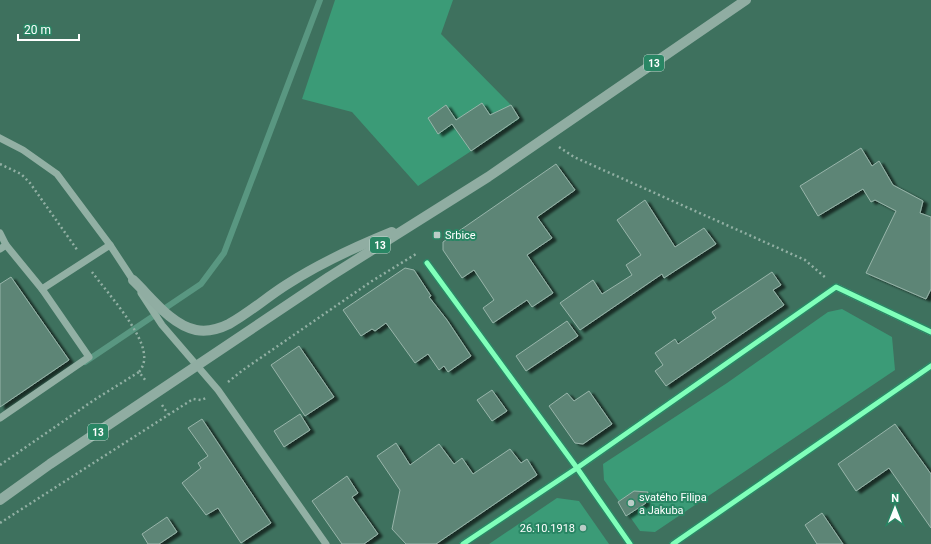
<svg xmlns="http://www.w3.org/2000/svg" width="931" height="544" viewBox="0 0 931 544" font-family="Roboto,sans-serif">
	<style>
		.green { fill: #3b9b77 }
		.lines { fill: none; stroke-linecap: round; stroke-linejoin: round }
		.stream { stroke: #599781; stroke-width: 6 }
		.building { fill: #5d8576; stroke: #98b5aa; filter: url(#shadow) }
		.path { stroke: #92b0a4; stroke-width: 2.5; stroke-dasharray: 2 3; stroke-linecap: butt }
		.minor { stroke: #92b0a4; stroke-width: 7 }
		.major { stroke: #90ada2; stroke-width: 10 }
		.cycleway-casing { stroke: #298664; stroke-width: 8 }
		.cycleway { stroke: #80ffba; stroke-width: 5 }
		.poi-dot { fill: #bbcdc7; stroke: #298664; stroke-width: 1.5 }
		.labels { text-anchor: middle; dominant-baseline: central; stroke-width: 4; stroke-linejoin: round; paint-order: stroke }
		.shield { fill: #298664; stroke: #bfdbd0; stroke-width: 1 }
		.shield-label { font-size: 10px; font-weight: bold; fill: #fff }
		.poi-label { font-size: 11px; fill: #fff; stroke: #298664; text-anchor: start }
	</style>
	<defs>
		<filter id="shadow"><feDropShadow dx="4.5" dy="2.5" stdDeviation="1" flood-color="#0009"/></filter>
	</defs>
	<rect width="100%" height="100%" fill="#3e715e"/>
	<g class="green">
		<polygon points="335,0 453,0 441,34 511,105 520,119 418,186 352,112 302,99"/>
		<polygon points="842,309 892,337 895,370 655,532 640,531 604,480 603,464 727,383 828,312"/>
		<polygon points="557,498 579,501 609,544 489,544"/>
	</g>
	<g class="lines">
		<polyline class="stream" points="85,362 201,284 224,253 320,0"/>
	</g>
	<g class="building">
		<polygon points="482,103 490,115 511,105 519,118 471,151 452,124 438,134 428,118 446,105 456,120"/>
		<polygon points="861,148 872,166 879,161 893,185 923,201 920,213 931,217 931,289 926,299 866,273 896,211 875,200 871,202 863,189 818,216 800,186"/>
		<polygon points="556,164 575,190 537,217 552,238 527,255 553,293 532,307 527,300 493,323 483,308 494,300 474,270 462,278 443,250 443,242"/>
		<polygon points="645,200 675,247 704,228 716,244 664,278 662,274 580,330 560,303 593,280 602,294 632,275 626,265 641,255 617,220"/>
		<polygon points="405,268 414,270 431,296 429,297 447,320 471,356 448,372 444,366 439,370 428,354 415,363 386,323 375,331 372,329 361,336 343,310"/>
		<polygon points="772,272 781,285 773,290 784,305 666,386 655,371 663,365 655,353 675,339 678,344 716,318 712,312"/>
		<polygon points="11,277 69,360 0,407 0,284"/>
		<polygon points="567,321 578,336 526,371 516,356"/>
		<polygon points="299,346 334,397 305,416 271,365"/>
		<polygon points="492,390 507,411 492,421 477,400"/>
		<polygon points="589,391 612,424 583,444 575,443 549,406 567,393 574,401"/>
		<polygon points="300,414 310,430 284,447 274,431"/>
		<polygon points="202,419 271,523 241,543 218,508 206,515 182,483 201,468 198,463 208,456 188,428"/>
		<polygon points="895,424 931,474 931,528 889,468 856,491 838,464"/>
		<polygon points="396,443 410,465 439,444 454,464 462,458 473,474 510,449 521,463 527,459 537,475 436,544 406,544 392,529 400,490 377,456"/>
		<polygon points="347,476 358,493 352,497 378,534 364,544 342,544 312,501"/>
		<polygon points="634,491 648,492 644,500 646,503 626,516 618,502"/>
		<polygon points="822,513 843,544 817,544 805,525"/>
		<polygon points="167,517 177,532 159,544 148,544 142,534"/>
	</g>
	<g class="lines">
		<g class="path">
			<polyline points="559,147 574,157 805,260 826,278"/>
			<polyline points="0,164 21,174 30,183 78,251"/>
			<path d="M92,272C106,291 143,332 144,355C145,361 143,367 139,372L146,381"/>
			<polyline points="228,382 243,370 372,281 416,254"/>
			<polyline points="162,405 168,414"/>
			<polyline points="0,465 94,400 139,372"/>
			<polyline points="0,523 193,399 201,400 206,398"/>
		</g>
		<g class="minor">
			<polyline points="0,138 23,150 57,174 110,245 135,283"/>
			<polyline points="0,233 6,245"/>
			<polyline points="0,249 6,245 42,289 89,357 0,418"/>
			<polyline points="427,263 577,468 630,544"/>
			<polyline points="42,289 110,245"/>
			<polyline points="141,293 162,325 218,390 326,544"/>
			<polyline points="463,544 577,468 836,287 931,332"/>
			<polyline points="673,544 931,366"/>
		</g>
		<g class="major">
			<path d="M133,280C151,297 171,325 196,330C207,332 219,329 229,324C249,313 267,297 286,285C320,263 355,247 392,232"/>
			<polyline points="0,500 50,464 329,277 488,177 746,0"/>
		</g>
		<defs>
			<g id="cycleway">
				<polyline points="427,263 577,468 630,544"/>
				<polyline points="463,544 577,468 836,287 931,332"/>
				<polyline points="673,544 931,366"/>
			</g>
		</defs>
		<use href="#cycleway" class="cycleway-casing"/>
		<use href="#cycleway" class="cycleway"/>
	</g>
	<g class="poi-dot">
		<rect x="433" y="231" width="8" height="8" rx="2"/>
		<circle cx="631" cy="503" r="4"/>
		<circle cx="583" cy="528" r="4"/>
	</g>
	<g class="labels">
		<g class="shield">
			<rect x="644" y="55" width="20" height="16" rx="3"/>
			<rect x="370" y="237" width="20" height="16" rx="3"/>
			<rect x="88" y="424" width="20" height="16" rx="3"/>
		</g>
		<g class="shield-label">
			<text x="654" y="63">13</text>
			<text x="380" y="245">13</text>
			<text x="98" y="432">13</text>
		</g>
		<g class="poi-label">
			<text x="445" y="235">Srbice</text>
			<text x="639" y="497">svatého Filipa<tspan x="639" dy="13">a Jakuba</tspan></text>
			<text x="575" y="528" text-anchor="end">26.10.1918</text>
		</g>
	</g>
	<g transform="translate(895 508)" stroke="#298664" stroke-width="3" paint-order="stroke">
	<path d="M0-3L7 15L0 10L-7 15Z" fill="#ffffff"/>
	<text y="-6" font-size="11" font-weight="bold" text-anchor="middle" fill="#ffffff">N</text>
	</g>
	<path d="M18 34v6h61v-6" fill="none" stroke="#ffffff" stroke-width="2"/>
	<text x="24" y="34" font-size="12" fill="#ffffff" stroke="#298664" stroke-width="3" paint-order="stroke">20 m</text>
</svg>
